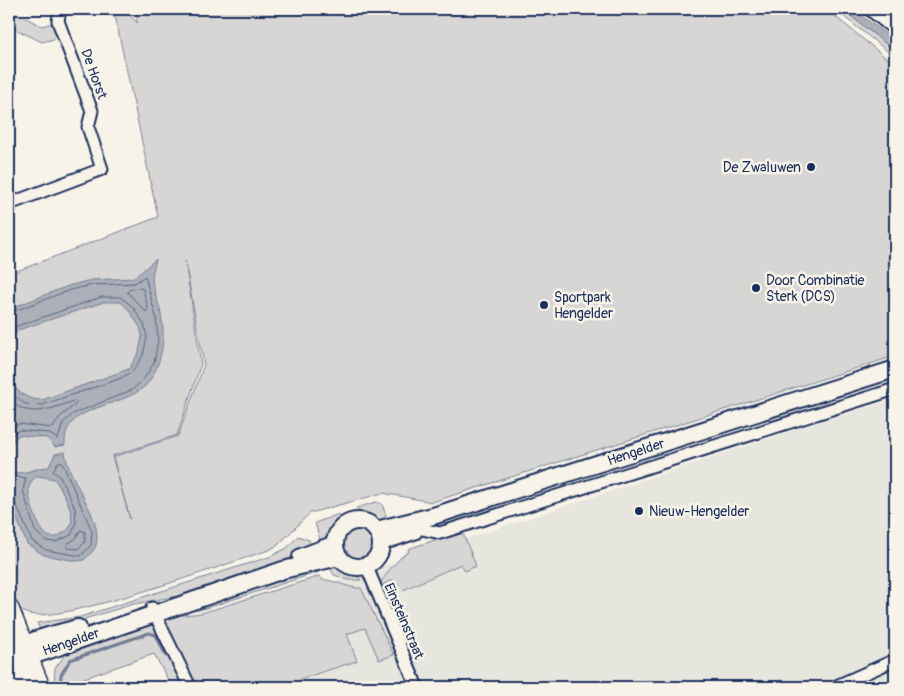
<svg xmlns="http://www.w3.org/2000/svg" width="904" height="696" viewBox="0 0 904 696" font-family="Pangolin,sans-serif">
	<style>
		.built { fill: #e6e5de }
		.green { fill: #d7d6d4; stroke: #798299; fill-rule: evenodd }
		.water { fill: #acb0b9; stroke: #727c95; fill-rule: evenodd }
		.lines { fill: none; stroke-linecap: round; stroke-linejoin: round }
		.shore { stroke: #556382; stroke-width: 1 }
		.stream { stroke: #727c95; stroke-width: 3 }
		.minor-casing { stroke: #1b2f5e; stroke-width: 15 }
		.secondary-casing { stroke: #1b2f5e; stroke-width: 20 }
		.primary-casing { stroke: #1b2f5e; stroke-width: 22 }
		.minor { stroke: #f7f3e8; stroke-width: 11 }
		.secondary { stroke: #f7f3e8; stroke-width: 16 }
		.primary { stroke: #f7f3e8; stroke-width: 19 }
		.poi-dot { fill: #1b2f5e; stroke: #f7f3e8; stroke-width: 2 }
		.labels { text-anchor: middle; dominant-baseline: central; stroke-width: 5; stroke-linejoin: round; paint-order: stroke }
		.street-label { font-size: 14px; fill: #1b2f5e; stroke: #f7f3e8 }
		.poi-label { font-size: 14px; fill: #1b2f5e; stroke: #f7f3e8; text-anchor: start }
	</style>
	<rect width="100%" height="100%" fill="#f7f3e8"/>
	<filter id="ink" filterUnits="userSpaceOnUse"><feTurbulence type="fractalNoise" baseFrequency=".02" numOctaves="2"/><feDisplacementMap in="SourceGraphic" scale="10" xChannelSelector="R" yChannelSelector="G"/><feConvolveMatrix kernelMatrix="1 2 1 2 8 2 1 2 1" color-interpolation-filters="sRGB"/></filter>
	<g filter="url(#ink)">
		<polygon class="built" points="895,399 895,687 212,687 183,624 351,577 806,426"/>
		<g class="green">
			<path d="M109,9H125L137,23V9H826L895,65V356L432,502L383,493L310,513L278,545L269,550C231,562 54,627 26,613C16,608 13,595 9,585V274L158,217L116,20ZM185,261L204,365L178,436L113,457L130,519L112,456L177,435L201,364Z"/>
			<polygon points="834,9 842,9 895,51 895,57"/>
			<polygon points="9,10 42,26 52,23 58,38 42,42 9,26"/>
			<path d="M376,502L382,504L389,524C376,523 364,519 356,508Z"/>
			<path d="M339,514C340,526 331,538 322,546L315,523Z"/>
			<circle cx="358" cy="544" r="15"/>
			<path d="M462,531L476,566L465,571L461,564L403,590L393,580L384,584L387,592L382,593L379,585C383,579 400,554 409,552L408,549Z"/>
			<polygon points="298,536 309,540 312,549 264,569 183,595 134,604 41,632 37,623 80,617 269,557 287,548"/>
			<path d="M328,564C340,564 354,570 361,580H349L334,575Z"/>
			<polygon points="317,567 319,572 200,610 174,613"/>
			<path d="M320,576L322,580C335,579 347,589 361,588L394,655L379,660L365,628L347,634L357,661L300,679L303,687H193L164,621L175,616L202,613Z"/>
			<polygon points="155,624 189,687 172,687 154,654 64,685 64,687 54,687 55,668 65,655"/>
		</g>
		<g class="water">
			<polygon points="842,9 853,9 895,41 895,51"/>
			<path d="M156,259C155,265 152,272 152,278C153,290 159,302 161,315C166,338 162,365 147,384C124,410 62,402 65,445L55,447L47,438L19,435L12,441L11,447H9V374C14,391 24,399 42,400L129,369L139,352L142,336L140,327L128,309L121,302H104L18,330L9,342V309L68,286L91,280L134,278Z"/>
			<path d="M65,452C68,482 103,516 96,545C95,550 88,556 84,560L76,561L44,555L27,544L9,499V471C21,477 36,467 49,467L55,454ZM38,476L55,479C62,492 84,523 63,533C58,536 54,539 48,536C39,532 27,497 29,488C30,482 33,479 38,476Z"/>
		</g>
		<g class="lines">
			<g class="shore">
				<polygon points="140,288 143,289 148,309 146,312 127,292 129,290"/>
				<polyline points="9,313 70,290 92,285 135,283 145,276 156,317 158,340 154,363 143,380 132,390 73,414 63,423 58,439 48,433 19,430 9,437"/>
				<polyline points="9,332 17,326 102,297 120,297 132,306 144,324 147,337 143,355 133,371 119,379 42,405 25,404 15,396 9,386"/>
				<path d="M9,398C26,421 52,408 74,401L77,403L59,418L53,428L19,424L9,428"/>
				<polyline points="9,476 26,478 23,490 35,531 46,541 56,542 71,535 76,524 75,508 60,477 53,471 58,462 62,462 92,531 91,545 81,556 46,550 32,541 15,502 9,499"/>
				<polygon points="81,530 85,532 85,542 78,549 68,548 67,544 75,539"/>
			</g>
			<polyline class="stream" points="60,687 61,675 70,660 149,633 156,635 166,656"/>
			<defs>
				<g id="minor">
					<polyline points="869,9 895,30"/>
					<polyline points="9,204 102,169 88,127 92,111 58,21 60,9"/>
					<polyline points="422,529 440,533 895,389"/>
					<polyline points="366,565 417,687"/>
					<polyline points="152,608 190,687"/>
					<polyline points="834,687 895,660"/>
				</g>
				<g id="secondary">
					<circle cx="358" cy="544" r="23"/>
					<polyline points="376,530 433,516 895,369"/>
					<polyline points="381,542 414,531"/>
					<polyline points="301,557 335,544"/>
					<path d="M14,651C33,638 56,634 78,628"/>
					<polyline points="16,653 29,657 283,570 339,557"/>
				</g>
				<g id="primary">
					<polyline points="9,609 40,687"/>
					<polyline points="9,643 25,687"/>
				</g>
			</defs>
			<use href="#minor" class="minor-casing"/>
			<use href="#secondary" class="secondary-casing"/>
			<use href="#primary" class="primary-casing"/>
			<use href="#minor" class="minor"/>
			<use href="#secondary" class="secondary"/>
			<use href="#primary" class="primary"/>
		</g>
	</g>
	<g class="poi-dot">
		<circle cx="811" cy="167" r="5"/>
		<circle cx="756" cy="288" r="5"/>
		<circle cx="544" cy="305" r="5"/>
		<circle cx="639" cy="511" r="5"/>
	</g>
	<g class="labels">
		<g class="street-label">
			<text transform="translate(94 74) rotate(70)">De Horst</text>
			<text transform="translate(636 452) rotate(-18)">Hengelder</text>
			<text transform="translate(404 621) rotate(67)">Einsteinstraat</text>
			<text transform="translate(71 642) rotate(-19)">Hengelder</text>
		</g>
		<g class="poi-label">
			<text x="801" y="167" text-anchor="end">De Zwaluwen</text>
			<text x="766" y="280">Door Combinatie<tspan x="766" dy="16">Sterk (DCS)</tspan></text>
			<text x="554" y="297">Sportpark<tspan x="554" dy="16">Hengelder</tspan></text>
			<text x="649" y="511">Nieuw-Hengelder</text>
		</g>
	</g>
	<rect width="904" height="696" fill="none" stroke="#f7f3e8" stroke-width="30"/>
	<rect x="15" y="15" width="874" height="666" fill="none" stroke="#1b2f5e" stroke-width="2" filter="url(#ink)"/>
</svg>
